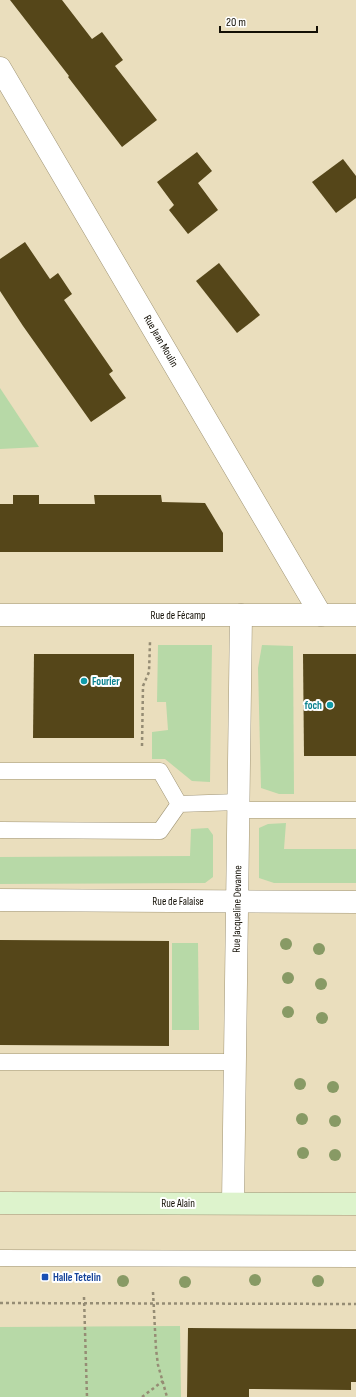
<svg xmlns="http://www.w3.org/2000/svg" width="356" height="1397" viewBox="0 0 356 1397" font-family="'Sofia Sans Condensed',sans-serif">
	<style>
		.green { fill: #b7d9a7 }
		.building { fill: #554619 }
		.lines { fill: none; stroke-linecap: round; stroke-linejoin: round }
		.lane-casing { stroke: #a09576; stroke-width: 17 }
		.street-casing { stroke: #a09576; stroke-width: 23 }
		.secondary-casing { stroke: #a09576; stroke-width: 23 }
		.path { stroke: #958c74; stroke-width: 2.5; stroke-dasharray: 3 3; stroke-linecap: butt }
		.lane { stroke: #fff; stroke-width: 16 }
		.street { stroke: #fff; stroke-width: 22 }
		.secondary { stroke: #ddf3cc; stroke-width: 22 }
		.tree { fill: #889a65 }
		.culture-dot { fill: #0f9aa8; stroke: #fff; stroke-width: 1.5 }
		.transit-dot { fill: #1a4fb4; stroke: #fff; stroke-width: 1.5 }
		.labels { text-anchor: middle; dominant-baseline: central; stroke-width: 4; stroke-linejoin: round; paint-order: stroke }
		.street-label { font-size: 11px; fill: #130f05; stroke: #fff }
		.culture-label { font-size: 11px; font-weight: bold; fill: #0d838f; stroke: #fff; text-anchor: start }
		.transit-label { font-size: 11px; font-weight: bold; fill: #164399; stroke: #fff; text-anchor: start }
	</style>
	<rect width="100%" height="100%" fill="#eadebd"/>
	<g class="green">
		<polygon points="0,388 39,447 0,449"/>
		<polygon points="158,645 212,645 210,782 192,781 165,759 152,759 152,732 168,730 166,702 157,702"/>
		<polygon points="262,645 293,646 294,794 279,794 261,788 258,668"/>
		<polygon points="286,823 284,849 356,849 356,883 274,883 259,878 259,828 268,824"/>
		<polygon points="208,828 213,835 213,877 205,883 0,884 0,857 190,856 191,829"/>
		<polygon points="172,943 198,943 199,1030 172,1030"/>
		<polygon points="180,1326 181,1397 0,1397 0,1327"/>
	</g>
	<g class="building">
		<polygon points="10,0 62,0 92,39 102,32 123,60 115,66 157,120 122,147 68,77 69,76"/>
		<polygon points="197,152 212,171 198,183 218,210 188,234 169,210 174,205 157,182"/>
		<polygon points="343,159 356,176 356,198 336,213 312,182"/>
		<polygon points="25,242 50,279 58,273 72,294 64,300 113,371 109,374 126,398 91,422 23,326 0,291 0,259"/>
		<polygon points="219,263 260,315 237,333 196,281"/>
		<polygon points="13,495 39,495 39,504 95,504 94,495 161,495 162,502 205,503 223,533 223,552 0,552 0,504 13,504"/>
		<polygon points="34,654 134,654 134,738 33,738"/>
		<polygon points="303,654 356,654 356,756 304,756"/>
		<polygon points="0,940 169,941 169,1046 0,1045"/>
		<polygon points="188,1328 356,1329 356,1382 351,1382 351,1390 249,1389 249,1397 187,1397"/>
	</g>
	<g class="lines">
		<defs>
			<g id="lane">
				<polyline points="0,771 160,771 179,804"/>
				<polyline points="238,810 356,810"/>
				<polyline points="0,830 160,831 179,804 238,802"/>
				<polyline points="0,1062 235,1062"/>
				<polyline points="0,1258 356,1259"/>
			</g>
			<g id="street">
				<polyline points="0,68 321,615"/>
				<polyline points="0,615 356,615"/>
				<polyline points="0,900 356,902"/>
				<polyline points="233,1203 241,615"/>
			</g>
			<polyline id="secondary" points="0,1203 356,1204"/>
		</defs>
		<use href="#lane" class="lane-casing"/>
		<use href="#street" class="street-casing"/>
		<use href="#secondary" class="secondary-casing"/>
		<g class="path">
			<polyline points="142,746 143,686 149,672 150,642"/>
			<polyline points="153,1292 156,1349 158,1365 167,1397"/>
			<polyline points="84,1297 87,1397"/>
			<polyline points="0,1303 356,1304"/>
			<polyline points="142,1397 163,1381"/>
		</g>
		<use href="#lane" class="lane"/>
		<use href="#street" class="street"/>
		<use href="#secondary" class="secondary"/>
	</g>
	<g class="tree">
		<circle cx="286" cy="944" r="6"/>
		<circle cx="319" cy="949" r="6"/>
		<circle cx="288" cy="978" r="6"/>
		<circle cx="321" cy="984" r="6"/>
		<circle cx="288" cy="1012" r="6"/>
		<circle cx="322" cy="1018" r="6"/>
		<circle cx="300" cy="1084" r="6"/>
		<circle cx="333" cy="1087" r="6"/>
		<circle cx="302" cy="1119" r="6"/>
		<circle cx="335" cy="1121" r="6"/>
		<circle cx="303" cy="1153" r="6"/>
		<circle cx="335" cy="1155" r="6"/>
		<circle cx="255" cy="1280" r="6"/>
		<circle cx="123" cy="1281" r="6"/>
		<circle cx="318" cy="1281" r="6"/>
		<circle cx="185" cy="1282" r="6"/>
	</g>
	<g class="culture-dot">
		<circle cx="84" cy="681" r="4"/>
		<circle cx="330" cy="705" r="4"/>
	</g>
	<rect class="transit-dot" x="41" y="1273" width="8" height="8" rx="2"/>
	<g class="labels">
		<g class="street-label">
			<text transform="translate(161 341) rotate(60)">Rue Jean Moulin</text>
			<text x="178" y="615">Rue de Fécamp</text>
			<text x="178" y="901">Rue de Falaise</text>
			<text transform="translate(237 909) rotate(-89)">Rue Jacqueline Devanne</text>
			<text x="178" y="1203">Rue Alain</text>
		</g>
		<g class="culture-label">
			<text x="92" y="681">Fourier</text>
			<text x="322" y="705" text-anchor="end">foch</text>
		</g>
		<g class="transit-label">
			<text x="53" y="1277">Halle Tetelin</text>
		</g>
	</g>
	<path d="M220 26v6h97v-6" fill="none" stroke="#130f05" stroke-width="2"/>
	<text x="226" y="26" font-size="12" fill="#130f05" stroke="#ffffff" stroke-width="3" paint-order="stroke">20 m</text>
</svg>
